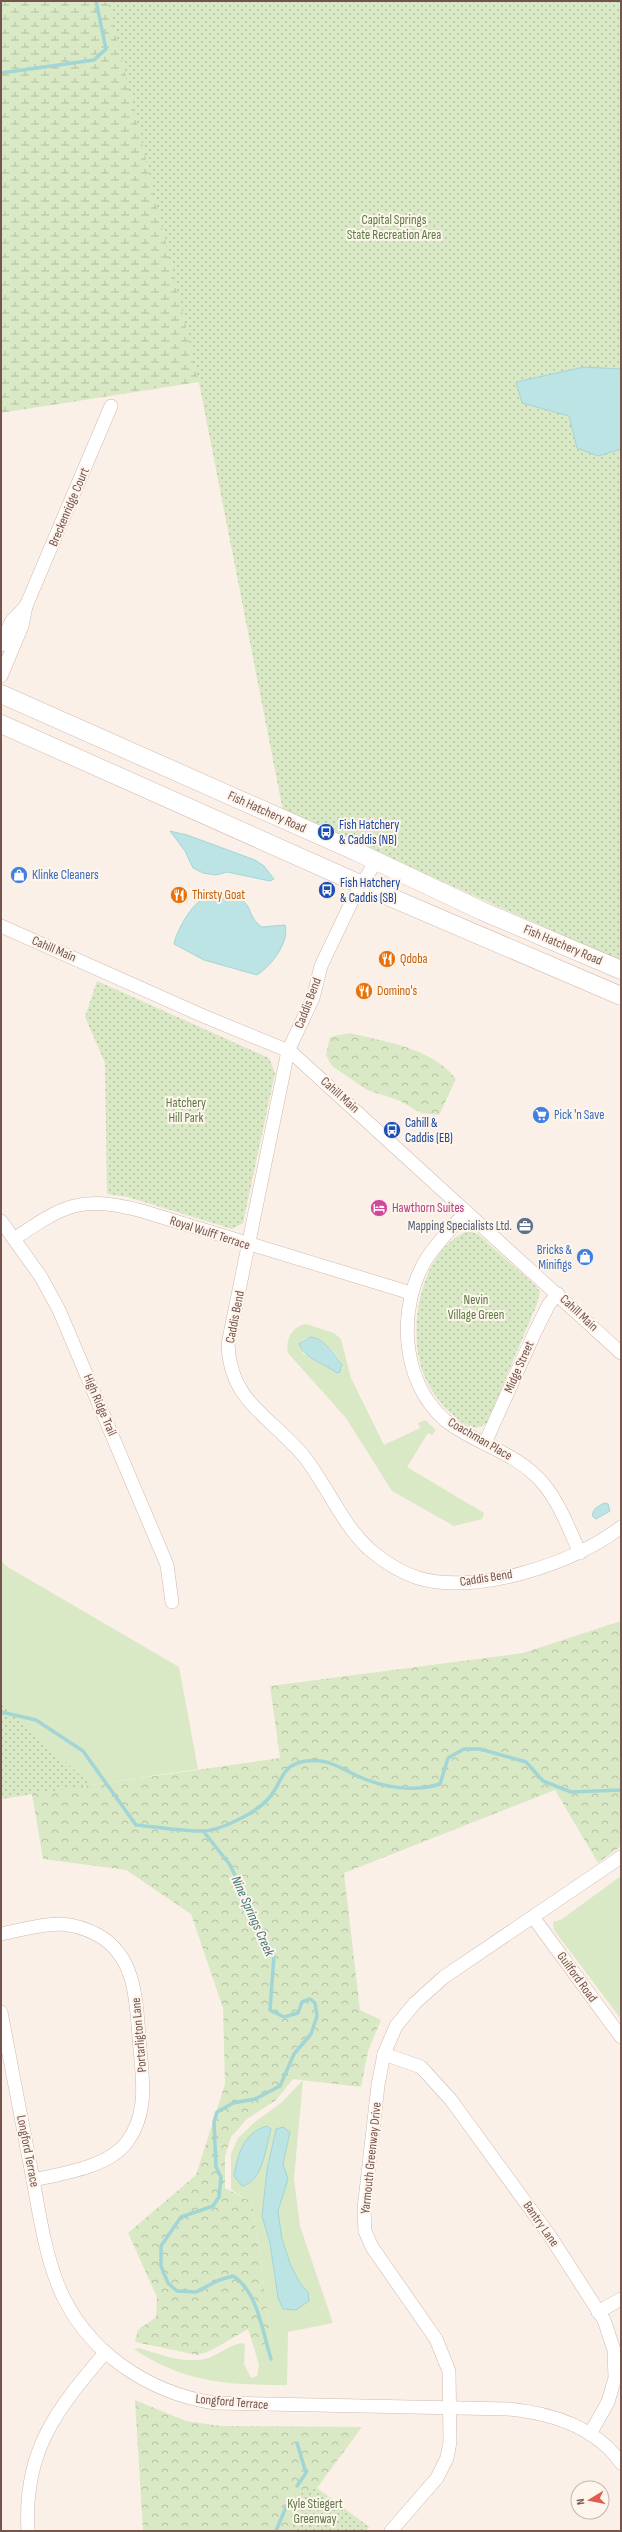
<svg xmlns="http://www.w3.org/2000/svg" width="622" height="2532" viewBox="0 0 622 2532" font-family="'Sofia Sans Condensed',sans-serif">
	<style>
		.grass { fill: #d9e9c5; fill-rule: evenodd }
		.forest { fill: url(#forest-crowns) }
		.wetland { fill: url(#wetland-marsh) }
		.park { fill: url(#park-dots) }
		.water { fill: #bce4e4; stroke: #a2d5d6 }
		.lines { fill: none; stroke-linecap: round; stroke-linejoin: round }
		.stream { stroke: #a2d5d6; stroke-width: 3.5 }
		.street-casing { stroke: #cfb9b0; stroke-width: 14 }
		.secondary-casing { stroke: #d2b8ad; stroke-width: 19 }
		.street { stroke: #fff; stroke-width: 13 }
		.secondary { stroke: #fff; stroke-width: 18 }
		.labels { text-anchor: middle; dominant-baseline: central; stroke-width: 4; stroke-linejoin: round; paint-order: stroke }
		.park-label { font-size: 13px; fill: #5c7944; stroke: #fef5ed }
		.street-label { font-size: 13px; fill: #74544c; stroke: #fef5ed }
		.transit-label { font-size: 13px; fill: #164399; stroke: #fef5ed; text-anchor: start }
		.shop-label { font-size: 13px; fill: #366cbe; stroke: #fef5ed; text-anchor: start }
		.food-label { font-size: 13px; fill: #c56008; stroke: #fef5ed; text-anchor: start }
		.hotel-label { font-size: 13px; fill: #b23c85; stroke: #fef5ed; text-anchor: start }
		.service-label { font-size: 13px; fill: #4e5e75; stroke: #fef5ed; text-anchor: end }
		.water-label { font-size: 14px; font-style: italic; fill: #407878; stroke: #fef5ed }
	</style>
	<defs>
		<pattern id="forest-crowns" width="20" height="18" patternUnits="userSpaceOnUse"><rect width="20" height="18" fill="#d9e9c5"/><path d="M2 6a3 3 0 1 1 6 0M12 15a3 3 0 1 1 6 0" fill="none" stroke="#b5bfa2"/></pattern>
		<pattern id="wetland-marsh" width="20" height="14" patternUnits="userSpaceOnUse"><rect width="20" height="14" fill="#d9e9c5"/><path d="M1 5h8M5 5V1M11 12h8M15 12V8" fill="none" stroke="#b5bfa2"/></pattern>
		<pattern id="park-dots" width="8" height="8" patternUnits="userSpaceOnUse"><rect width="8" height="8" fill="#d9e9c5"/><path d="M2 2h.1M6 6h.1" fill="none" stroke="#b5bfa2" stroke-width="1.8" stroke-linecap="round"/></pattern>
	</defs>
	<rect width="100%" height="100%" fill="#fbf0e7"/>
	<g class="grass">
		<path d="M306,1324L334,1333L341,1339L351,1378L384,1445L420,1428L418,1423L425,1420L436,1430L432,1435L428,1433L407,1467L484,1513L482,1519L454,1526L392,1491L346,1418L288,1353C285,1340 292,1326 306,1324ZM309,1337C323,1338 341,1356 343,1369L321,1364L303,1353V1340Z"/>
		<polygon points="1,1560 6,1566 179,1667 198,1769 91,1785 1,1704"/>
		<polygon points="621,1876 621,2019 554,1930 553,1922 562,1919"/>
		<path d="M303,2080L294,2179L300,2226L333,2323L288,2332L287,2385C229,2385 184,2383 134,2349L139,2348C160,2354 183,2364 205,2359C219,2355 229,2345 242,2343L245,2344L244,2364L251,2378L257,2376L259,2365L254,2348L272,2342L252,2202L231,2190V2154L238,2138L256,2121L281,2103ZM276,2129L290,2132L283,2164L288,2179L278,2211L282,2239L291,2266L300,2283L308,2292L278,2298L270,2243L262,2216L267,2170Z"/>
	</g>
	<g class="forest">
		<path d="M350,1033C386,1042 432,1048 456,1079L439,1115L421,1113L398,1100L367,1090L332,1066L326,1055L330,1037Z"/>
		<polygon points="621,1621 621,1846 598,1863 555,1790 344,1873 360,2010 381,2020 368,2051 361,2087 293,2079 276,2100 247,2119 231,2137 225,2156 225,2188 252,2202 272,2342 254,2348 248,2329 210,2351 197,2355 135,2342 138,2330 156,2317 157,2297 128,2233 196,2175 225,2084 223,2008 191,1914 126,1870 43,1859 32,1794 1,1799 1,1704 91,1785 280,1758 270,1686 523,1653"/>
		<polygon points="135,2400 186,2421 221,2426 362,2427 317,2488 369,2527 366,2531 143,2531"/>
	</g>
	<polygon class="wetland" points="1,1 621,1 276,771 199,382 1,413"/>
	<g class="park">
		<polygon points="108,1 621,1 621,961 283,811 199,382"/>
		<polygon points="97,981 269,1058 275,1073 243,1223 232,1229 128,1197 107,1194 105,1063 85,1017"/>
		<path d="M468,1231L478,1234L536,1286L540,1292L537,1304L487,1423L480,1427L472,1428C451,1417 433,1397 424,1375C406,1332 420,1249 468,1231Z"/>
		<polygon points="1,1704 91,1785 1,1799"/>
		<polygon points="317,2488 369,2527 366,2531 290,2531 295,2516 291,2497"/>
	</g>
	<g class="water">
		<polygon points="584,367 621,369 621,449 598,456 577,448 569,416 522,403 516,382"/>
		<polygon points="170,831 187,835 255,860 264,866 274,879 270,881 227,872 216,875 203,873 193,868 185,851"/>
		<path d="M230,896C255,900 245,916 262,927L285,925C290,942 271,966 257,975L204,960L174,944C176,932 191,905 202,900C210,896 221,897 230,896Z"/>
		<path d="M310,1337C324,1338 334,1354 342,1365L340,1372L337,1373C324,1363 306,1360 299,1344Z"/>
		<path d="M604,1503L608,1504L610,1511L596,1519L593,1517C591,1508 600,1506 604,1503Z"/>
		<path d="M267,2126L271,2129L270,2133C265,2151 262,2182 242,2186L234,2176C238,2154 243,2133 267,2126Z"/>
		<polygon points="283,2127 290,2132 283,2164 288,2179 278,2211 282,2239 291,2266 300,2283 308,2292 309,2301 296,2310 283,2309 278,2298 270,2243 262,2216 267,2170 276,2129"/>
	</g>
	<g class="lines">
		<g class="stream">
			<polyline points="1,73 94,60 106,49 96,1"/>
			<path d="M1,1712L36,1720L83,1751L136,1825C157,1827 180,1831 202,1831C221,1831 257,1812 269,1798C283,1782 280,1765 306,1761C329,1758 339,1768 360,1777C384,1788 415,1792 440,1784L448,1758L464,1749H480L526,1762L543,1781L571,1792L621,1790"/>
			<path d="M204,1832L230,1865L274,1956L270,2010L284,2017L298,2013L302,2002L310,1999L315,2003L317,2016L311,2034L294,2054L280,2086L255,2099L233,2103L217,2112L214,2122L216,2167L221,2177L219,2197L213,2206L181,2217L161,2246V2266L168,2283L177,2291L196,2292L219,2280L233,2276C258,2291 263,2334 271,2359"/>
			<polyline points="297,2443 306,2473 297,2486"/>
			<polyline points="276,2531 286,2507"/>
		</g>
		<defs>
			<g id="street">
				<polyline points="1,645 11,622 26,606"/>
				<polyline points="1,676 22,626 26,606 111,406"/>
				<path d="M376,861L353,899L321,966L313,998L288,1051L228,1344C230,1402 270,1416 303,1455C327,1485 341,1523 369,1549C383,1561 400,1572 418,1578C477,1595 574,1564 621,1527"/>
				<polyline points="1,926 201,1015 291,1052 621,1353"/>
				<path d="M466,1211C453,1227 438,1241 427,1258C397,1306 400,1381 445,1420C472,1442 509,1450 535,1475C557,1495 568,1527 580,1553"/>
				<polyline points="1,1221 41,1277 59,1310 167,1565 172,1602"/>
				<path d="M14,1239C64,1205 80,1195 142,1211L411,1293"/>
				<polyline points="485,1443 535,1332 549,1304 558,1294"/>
				<polyline points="533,1917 621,2037"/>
				<path d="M1,1934C20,1930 41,1924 61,1924C74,1925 87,1929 98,1935C139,1958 136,2008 140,2049C143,2081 148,2114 127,2142C109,2167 61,2174 33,2180"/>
				<path d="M1,2012C11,2063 20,2114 30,2164C38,2204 43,2247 58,2285C84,2350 147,2393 215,2403L508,2409C550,2413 595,2426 621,2463"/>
				<polyline points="384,2054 421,2067 451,2100 550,2236 604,2320 614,2350 615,2378 608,2402 590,2434"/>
				<polyline points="598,2312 621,2299"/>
				<path d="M28,2531C23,2452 56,2410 105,2353"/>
				<polyline points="391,2531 437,2478 447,2458 450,2442 449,2371 436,2339 372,2247 365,2231 364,2209 378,2085 384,2054 396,2026 415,2003 444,1977 621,1857"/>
			</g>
			<g id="secondary">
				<polyline points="1,694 355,851 482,911 621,970"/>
				<polyline points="1,724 362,885 621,996"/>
			</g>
		</defs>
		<use href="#street" class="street-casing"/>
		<use href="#secondary" class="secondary-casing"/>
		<use href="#street" class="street"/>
		<use href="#secondary" class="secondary"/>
	</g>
	<defs>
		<symbol id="bus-disc" viewBox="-11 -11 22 22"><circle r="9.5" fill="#1a4fb4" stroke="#fef5ed"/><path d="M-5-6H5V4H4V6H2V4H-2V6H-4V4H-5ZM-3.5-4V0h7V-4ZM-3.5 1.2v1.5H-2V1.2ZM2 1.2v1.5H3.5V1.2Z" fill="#fff"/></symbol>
		<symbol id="shop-disc" viewBox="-11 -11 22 22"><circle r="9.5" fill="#3f7fe0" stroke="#fef5ed"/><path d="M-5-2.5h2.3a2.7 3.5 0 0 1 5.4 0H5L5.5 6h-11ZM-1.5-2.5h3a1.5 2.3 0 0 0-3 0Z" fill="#fff"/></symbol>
		<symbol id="restaurant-disc" viewBox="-11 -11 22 22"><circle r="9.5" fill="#e8710a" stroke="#fef5ed"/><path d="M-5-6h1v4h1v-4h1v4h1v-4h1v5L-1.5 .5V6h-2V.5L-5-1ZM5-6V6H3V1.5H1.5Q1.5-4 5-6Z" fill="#fff"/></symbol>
		<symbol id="supermarket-disc" viewBox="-11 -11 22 22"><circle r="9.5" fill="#3f7fe0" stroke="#fef5ed"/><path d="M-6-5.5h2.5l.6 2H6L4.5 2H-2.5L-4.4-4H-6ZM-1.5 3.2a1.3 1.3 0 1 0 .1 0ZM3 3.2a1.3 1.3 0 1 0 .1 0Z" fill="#fff"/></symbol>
		<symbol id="hotel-disc" viewBox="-11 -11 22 22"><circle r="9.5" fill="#d1479c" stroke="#fef5ed"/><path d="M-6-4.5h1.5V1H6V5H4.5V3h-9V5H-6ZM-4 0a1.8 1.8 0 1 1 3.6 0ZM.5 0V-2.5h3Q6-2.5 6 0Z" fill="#fff"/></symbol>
		<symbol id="office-disc" viewBox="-11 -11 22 22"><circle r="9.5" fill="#5c6f8a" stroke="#fef5ed"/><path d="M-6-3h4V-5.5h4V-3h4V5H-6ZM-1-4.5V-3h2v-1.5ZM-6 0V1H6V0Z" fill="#fff"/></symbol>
	</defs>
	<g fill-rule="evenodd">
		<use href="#bus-disc" x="316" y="822" width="20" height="20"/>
		<use href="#shop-disc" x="9" y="865" width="20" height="20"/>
		<use href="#bus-disc" x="317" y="880" width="20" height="20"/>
		<use href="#restaurant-disc" x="169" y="885" width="20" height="20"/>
		<use href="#restaurant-disc" x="377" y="949" width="20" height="20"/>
		<use href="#restaurant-disc" x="354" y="981" width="20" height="20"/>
		<use href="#supermarket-disc" x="531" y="1105" width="20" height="20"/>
		<use href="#bus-disc" x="382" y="1120" width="20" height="20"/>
		<use href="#hotel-disc" x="369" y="1198" width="20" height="20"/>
		<use href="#office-disc" x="515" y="1216" width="20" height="20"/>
		<use href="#shop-disc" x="575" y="1247" width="20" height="20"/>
	</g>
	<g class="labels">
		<g class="park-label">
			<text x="394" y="220">Capital Springs<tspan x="394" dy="15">State Recreation Area</tspan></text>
			<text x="186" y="1103">Hatchery<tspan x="186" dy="15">Hill Park</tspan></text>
			<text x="476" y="1300">Nevin<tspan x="476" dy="15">Village Green</tspan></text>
			<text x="315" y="2504">Kyle Stiegert<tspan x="315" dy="15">Greenway</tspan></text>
		</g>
		<g class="street-label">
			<text transform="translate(69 507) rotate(-67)">Breckenridge Court</text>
			<text transform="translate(267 812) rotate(24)">Fish Hatchery Road</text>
			<text transform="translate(563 945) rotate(23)">Fish Hatchery Road</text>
			<text transform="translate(54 949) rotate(23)">Cahill Main</text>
			<text transform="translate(308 1003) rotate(-69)">Caddis Bend</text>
			<text transform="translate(340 1095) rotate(42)">Cahill Main</text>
			<text transform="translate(210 1233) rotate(18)">Royal Wulff Terrace</text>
			<text transform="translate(579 1313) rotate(43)">Cahill Main</text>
			<text transform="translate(235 1317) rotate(-79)">Caddis Bend</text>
			<text transform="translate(519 1367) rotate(-66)">Midge Street</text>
			<text transform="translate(100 1405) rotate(67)">High Ridge Trail</text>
			<text transform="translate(480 1439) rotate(30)">Coachman Place</text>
			<text transform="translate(486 1578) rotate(-9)">Caddis Bend</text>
			<text transform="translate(577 1977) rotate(54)">Guilford Road</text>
			<text transform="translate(139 2035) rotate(-95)">Portarligton Lane</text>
			<text transform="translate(28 2151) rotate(79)">Longford Terrace</text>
			<text transform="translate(371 2158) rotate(-84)">Yarmouth Greenway Drive</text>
			<text transform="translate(541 2224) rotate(55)">Bantry Lane</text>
			<text transform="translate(232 2402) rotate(5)">Longford Terrace</text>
		</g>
		<g class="transit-label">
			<text x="339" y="825">Fish Hatchery<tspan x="339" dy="15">&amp; Caddis (NB)</tspan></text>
			<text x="340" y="883">Fish Hatchery<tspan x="340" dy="15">&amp; Caddis (SB)</tspan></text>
			<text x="405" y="1123">Cahill &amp;<tspan x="405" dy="15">Caddis (EB)</tspan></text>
		</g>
		<g class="shop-label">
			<text x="32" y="875">Klinke Cleaners</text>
			<text x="554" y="1115">Pick 'n Save</text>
			<text x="572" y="1250" text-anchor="end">Bricks &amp;<tspan x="572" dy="15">Minifigs</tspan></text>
		</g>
		<g class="food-label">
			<text x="192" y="895">Thirsty Goat</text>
			<text x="400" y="959">Qdoba</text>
			<text x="377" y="991">Domino's</text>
		</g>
		<g class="hotel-label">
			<text x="392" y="1208">Hawthorn Suites</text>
		</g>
		<g class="service-label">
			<text x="512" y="1226">Mapping Specialists Ltd.</text>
		</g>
		<g class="water-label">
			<text transform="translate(253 1916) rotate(66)">Nine Springs Creek</text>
		</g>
	</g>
	<rect width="622" height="2532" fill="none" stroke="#74544c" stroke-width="4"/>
	<g transform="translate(590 2500) rotate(260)"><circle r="19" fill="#fef5ed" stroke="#c7b5ad"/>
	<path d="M0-3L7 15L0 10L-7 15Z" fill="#e05c51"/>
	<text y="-6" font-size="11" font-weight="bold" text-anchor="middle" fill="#74544c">N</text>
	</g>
</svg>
